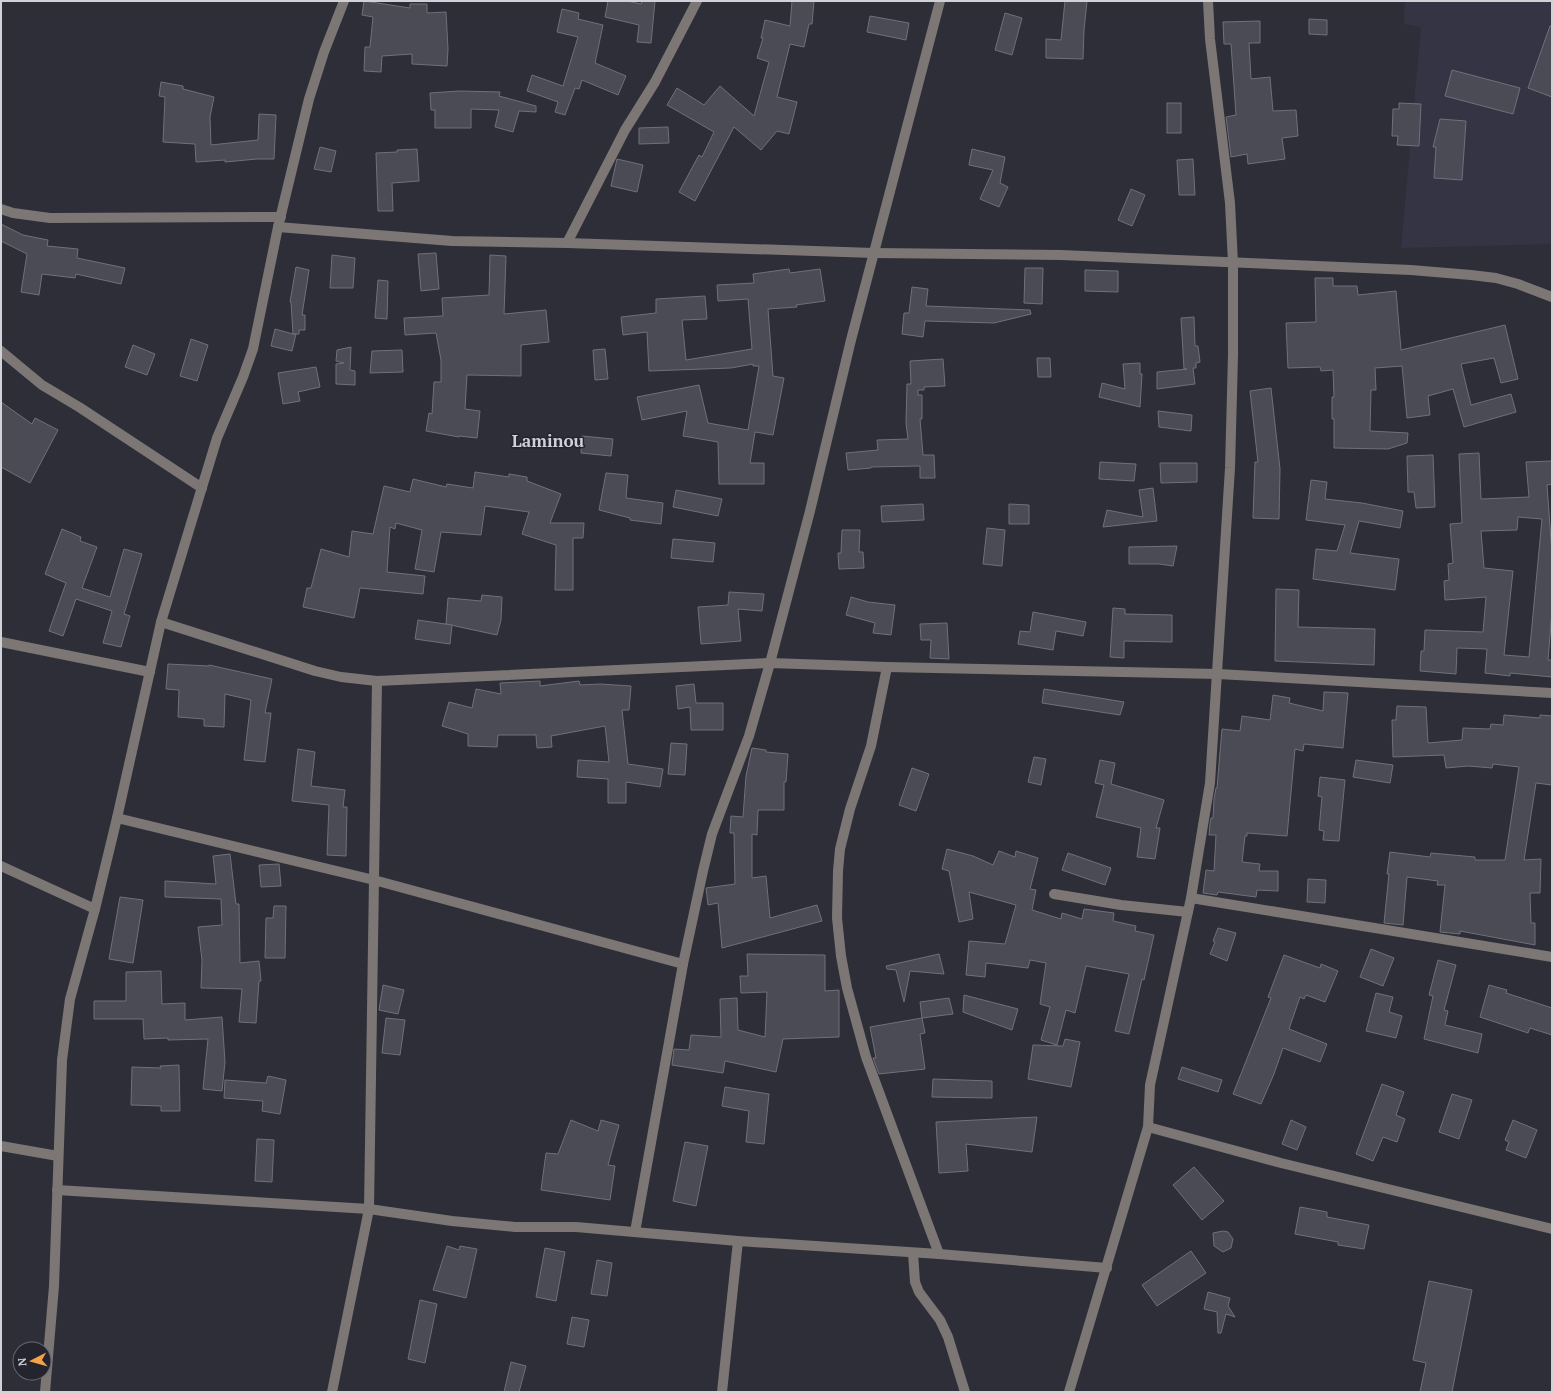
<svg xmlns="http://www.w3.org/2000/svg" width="1553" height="1393" viewBox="0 0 1553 1393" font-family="'PT Serif',serif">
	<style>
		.built { fill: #353444 }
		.building { fill: #4b4b55; stroke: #70707c; fill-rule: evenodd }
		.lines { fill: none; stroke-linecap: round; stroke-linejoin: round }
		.minor { stroke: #7c7774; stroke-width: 10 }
		.labels { text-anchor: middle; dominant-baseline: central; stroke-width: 3; stroke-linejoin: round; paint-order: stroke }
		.district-label { font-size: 17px; font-weight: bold; fill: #d0d0dc; stroke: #24242e }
	</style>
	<rect width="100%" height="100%" fill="#2e2e38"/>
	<polygon class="built" points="1405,1 1552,1 1552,244 1401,248 1421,27 1404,24"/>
	<g class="building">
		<polygon points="364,1 410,8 410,4 427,4 427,13 446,12 448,49 447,66 412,64 412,54 382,56 381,72 364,71 365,47 370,47 373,17 362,15"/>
		<polygon points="608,1 627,1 641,4 642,1 655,1 651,43 637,42 639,25 605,17"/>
		<polygon points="792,1 814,1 812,24 809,24 804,47 790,44 777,97 797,102 789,134 777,131 761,150 734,127 695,201 679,192 699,155 702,157 714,132 667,105 677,88 704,105 720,86 754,116 769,62 757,58 763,38 761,38 765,20 790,26"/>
		<polygon points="1065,1 1087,1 1084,30 1083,59 1046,58 1046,39 1061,40"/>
		<polygon points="562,9 579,13 578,19 603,25 595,63 626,76 618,95 582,80 579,89 575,88 565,115 555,112 558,102 527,91 532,75 563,86 578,37 557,32"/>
		<polygon points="1005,13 1022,18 1012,55 995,50"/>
		<polygon points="870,16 909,23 906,40 867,32"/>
		<polygon points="1309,19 1327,20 1327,35 1309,34"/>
		<polygon points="1260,21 1260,43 1249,43 1251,79 1270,77 1273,111 1296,110 1298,136 1282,138 1285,159 1248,164 1247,154 1231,157 1226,117 1236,115 1231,44 1224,44 1223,22"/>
		<polygon points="1550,26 1552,26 1552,97 1528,88"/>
		<polygon points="1452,70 1520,88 1513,114 1445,96"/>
		<polygon points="161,82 183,86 183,89 214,97 210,117 211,145 258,140 259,114 276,115 274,159 257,159 225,162 225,160 196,162 195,144 163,142 165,97 159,96"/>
		<polygon points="459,91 500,92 499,96 536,106 536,112 519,111 513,132 495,127 499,110 471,109 471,128 435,128 435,110 431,110 430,93"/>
		<rect x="1167" y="103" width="14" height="30"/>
		<polygon points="1399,103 1421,104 1419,146 1397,145 1398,136 1392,136 1393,109 1399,109"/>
		<polygon points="1440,119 1466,121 1462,180 1434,178 1436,147 1433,147"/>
		<polygon points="668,127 669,143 639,144 639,128"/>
		<polygon points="320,147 336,151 331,172 314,169"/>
		<polygon points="417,149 419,181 392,183 393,211 378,211 376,153 397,152 397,150"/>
		<polygon points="972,149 1005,157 1000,183 1008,187 999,207 980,199 993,170 969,165"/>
		<polygon points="617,159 643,165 637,192 611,186"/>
		<polygon points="1193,159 1195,195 1179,195 1177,160"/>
		<polygon points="1131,189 1145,195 1132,226 1118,220"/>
		<polygon points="1,224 23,235 48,240 47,246 78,249 77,258 125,268 121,284 76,274 75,278 42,274 39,295 21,292 27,254 1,241"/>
		<polygon points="436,253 439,289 421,291 418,254"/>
		<polygon points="332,255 355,258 353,288 330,288"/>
		<polygon points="490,255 506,256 504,314 546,310 549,342 521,345 521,376 467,375 465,409 480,411 477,438 459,436 459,437 426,431 429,413 432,414 434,382 441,382 441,360 436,333 405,335 404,318 443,316 442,298 489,295"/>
		<polygon points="296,267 309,270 302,315 305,315 305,330 299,330 299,334 293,334 296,334 292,351 271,346 275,329 293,334 291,302 290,302"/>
		<polygon points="1025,268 1043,268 1042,304 1024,303"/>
		<polygon points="789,269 790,273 820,269 825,301 796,305 797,307 768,309 773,376 784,378 773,435 755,432 750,463 764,463 764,484 719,484 718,442 683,436 687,411 642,420 637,397 699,385 708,423 748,430 759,366 753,366 753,364 731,368 649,371 647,332 623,335 621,317 656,313 656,299 705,296 707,319 682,320 686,360 752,349 748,299 718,301 717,285 754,283 753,274"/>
		<polygon points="1085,270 1118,271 1118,292 1085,291"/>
		<polygon points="1315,278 1333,278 1333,286 1357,286 1358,295 1396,291 1401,350 1505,325 1518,379 1501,383 1494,358 1461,364 1471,405 1511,394 1516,412 1464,427 1453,389 1428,396 1430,415 1407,418 1402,366 1375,368 1376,390 1371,390 1370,431 1408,433 1407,443 1388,449 1334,448 1334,419 1332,419 1332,397 1334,397 1333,370 1321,371 1320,367 1288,368 1286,323 1316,322"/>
		<polygon points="378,280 388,281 387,319 375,318"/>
		<polygon points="912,287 928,289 926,306 1030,310 1031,314 994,323 925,321 923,337 902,334 904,313 909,313"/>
		<polygon points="1194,317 1195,346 1198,346 1200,362 1196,363 1196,368 1193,368 1195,384 1157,389 1157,372 1187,369 1184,369 1181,318"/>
		<polygon points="191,339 208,345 197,381 180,376"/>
		<polygon points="133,345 155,354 147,375 125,367"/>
		<polygon points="351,347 350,370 355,371 355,385 336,384 336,364 344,363 336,361 337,350"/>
		<polygon points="605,349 608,379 595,380 593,350"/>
		<polygon points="402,350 403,372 370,373 372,351"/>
		<polygon points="1037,358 1050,358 1051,377 1038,377"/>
		<polygon points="943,359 945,386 924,387 924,390 918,390 918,395 922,395 922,419 920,419 923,455 934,455 935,478 920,478 920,466 871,467 871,468 848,470 846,453 878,450 877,440 908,439 906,423 907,384 911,384 910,361"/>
		<polygon points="1140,363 1140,374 1142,374 1140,407 1099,397 1102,383 1125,389 1123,364"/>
		<polygon points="316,367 320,387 298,392 300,401 283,404 278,373"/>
		<polygon points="1271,388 1280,469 1279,519 1253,518 1255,462 1258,462 1250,391"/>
		<polygon points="1,402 32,424 35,418 58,430 30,483 1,467"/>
		<polygon points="1158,411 1192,415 1191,431 1159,427"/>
		<polygon points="582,436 613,439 611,456 581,453"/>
		<path d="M1479,453L1481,499L1529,497L1526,462L1552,461V484L1547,485L1552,554V611L1548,660H1552V677L1510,673V676L1485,673L1487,649L1457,648L1456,674L1420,671L1421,651H1424L1425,630L1483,632L1486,597L1445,600L1444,581L1449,580L1448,564L1453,563L1450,524L1462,523L1459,454ZM1518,517L1542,519L1529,657L1504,655L1513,571L1484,568L1481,531L1517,530Z"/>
		<polygon points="1433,455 1435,507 1416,508 1414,492 1408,492 1407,456"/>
		<polygon points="1100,462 1136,464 1134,481 1099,479"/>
		<polygon points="1160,463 1197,463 1197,482 1161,483"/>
		<polygon points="475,472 509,477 509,474 527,477 527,481 561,494 550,523 584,523 583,538 573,538 573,590 555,590 556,545 522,534 529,512 485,506 481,535 441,532 434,572 415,569 422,530 396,523 395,529 390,527 387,572 425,576 423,594 360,588 354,618 303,607 307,588 311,588 321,549 349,557 352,531 373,534 384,486 410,492 413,479 446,487 447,484 473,488"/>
		<polygon points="606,473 628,475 626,498 663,503 661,524 630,520 630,518 599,510"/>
		<polygon points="1311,480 1327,482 1325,499 1362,503 1403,511 1400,528 1359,521 1350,553 1399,559 1395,590 1313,579 1316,549 1337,551 1345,525 1306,520"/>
		<polygon points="1153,488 1157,521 1103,527 1107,510 1143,517 1139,490"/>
		<polygon points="676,490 722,499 718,516 673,507"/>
		<polygon points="923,504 924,520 882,522 881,506"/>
		<polygon points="1009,504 1029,505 1029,524 1009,524"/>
		<polygon points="987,528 1005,530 1002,566 983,564"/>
		<polygon points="62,529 81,537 80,541 97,547 82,588 110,597 124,549 142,554 124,614 130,616 121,647 103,643 112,611 76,599 63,636 49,631 66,583 45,574"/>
		<polygon points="842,530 860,530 859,552 863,552 864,568 839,569 838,553 841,553"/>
		<polygon points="673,539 715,543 713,562 671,558"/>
		<polygon points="1177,546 1173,566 1159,564 1129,564 1129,547"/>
		<polygon points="1276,589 1299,590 1298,627 1375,629 1374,665 1275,661"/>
		<polygon points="729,592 764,594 762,611 738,609 741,641 701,644 698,607 728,605"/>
		<polygon points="482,595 502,597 501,620 497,635 446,624 448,598 481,601"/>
		<polygon points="851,597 868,602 895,605 891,635 873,633 875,623 846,615"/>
		<polygon points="1113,608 1125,609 1125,614 1172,615 1172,642 1124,641 1124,658 1110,657"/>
		<polygon points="1033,612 1086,622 1083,636 1056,631 1053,650 1018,644 1020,631 1030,632"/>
		<polygon points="418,620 452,625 450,644 415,639"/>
		<polygon points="947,623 949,659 930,658 931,640 921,640 920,624"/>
		<polygon points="168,664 209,666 209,665 272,679 265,713 271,713 265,762 244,760 251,700 225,694 224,727 204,726 204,719 178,717 179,690 166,689"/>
		<polygon points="540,681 540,686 579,681 580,685 600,684 631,686 629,710 622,710 628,764 663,769 660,787 626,782 626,803 608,803 608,779 577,777 578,760 609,762 605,726 551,736 552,747 537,748 536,735 498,735 497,747 468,746 468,734 442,726 449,702 472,708 476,689 501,694 500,683"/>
		<polygon points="694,684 696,703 723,703 723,730 691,730 690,707 678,709 676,686"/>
		<polygon points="1044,689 1124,702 1120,715 1042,703"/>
		<polygon points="1324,692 1348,693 1343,748 1304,744 1303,751 1295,749 1287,836 1247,833 1247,836 1245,836 1242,862 1260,864 1259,871 1278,871 1278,891 1257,890 1256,897 1218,892 1217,895 1203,893 1206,870 1214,871 1216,835 1209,835 1210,824 1211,818 1213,818 1214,799 1216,788 1217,788 1222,729 1240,731 1242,716 1270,720 1273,695 1290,698 1289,703 1323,711"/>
		<polygon points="1397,706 1426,707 1428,743 1462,740 1463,728 1490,729 1491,724 1503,725 1504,715 1540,718 1540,715 1552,716 1552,785 1536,783 1524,860 1541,859 1540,893 1530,893 1531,923 1535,923 1535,945 1460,931 1460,934 1440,932 1445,885 1437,885 1438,881 1407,877 1403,925 1384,923 1389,874 1387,874 1390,852 1430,857 1431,853 1475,857 1475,860 1505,860 1519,767 1493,764 1492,768 1468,766 1446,768 1444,755 1393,757 1392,720 1396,720"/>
		<polygon points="671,743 687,744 685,775 668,774"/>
		<polygon points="752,748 766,750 766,752 788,754 786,782 784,782 784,810 758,810 757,835 752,834 752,878 766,876 770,918 817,905 822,921 722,948 718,903 708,905 706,888 735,884 734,833 730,833 731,816 743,817 746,776"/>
		<polygon points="298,749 315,752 311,786 345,790 343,807 347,807 346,856 327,855 329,805 292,801"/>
		<polygon points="1034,757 1046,759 1041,785 1028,782"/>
		<polygon points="1100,760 1115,763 1111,784 1164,800 1156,828 1160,828 1155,859 1137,857 1141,828 1096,817 1104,785 1095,783"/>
		<polygon points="1356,760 1393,765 1390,783 1353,777"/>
		<polygon points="912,768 929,774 916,811 899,805"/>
		<polygon points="1320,777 1345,780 1339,841 1323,840 1324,831 1319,830 1322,797 1318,796"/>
		<polygon points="947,849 973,856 993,865 999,851 1015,857 1016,851 1038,858 1030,889 1036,890 1032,910 1061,919 1062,913 1082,919 1084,909 1114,913 1113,921 1136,926 1135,931 1154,935 1144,980 1142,979 1129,1034 1115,1031 1129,974 1086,966 1075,1013 1066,1010 1057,1045 1041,1040 1050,1007 1040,1004 1046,963 1030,960 1028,968 986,963 985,977 966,975 969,941 1005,944 1016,905 969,892 973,919 959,922 949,871 942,869"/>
		<polygon points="1068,853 1111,868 1105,885 1062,870"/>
		<polygon points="230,854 236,904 239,904 240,963 259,961 261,981 259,981 256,1023 239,1022 242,989 201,988 202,960 198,927 222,925 221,899 165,897 165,881 216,884 213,856"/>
		<polygon points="279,864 281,886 261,887 259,865"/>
		<polygon points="1308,879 1326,880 1325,903 1307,902"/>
		<polygon points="120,897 143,900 133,963 109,959"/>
		<polygon points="274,906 286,906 285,958 265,958 266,918 273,918"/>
		<polygon points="1218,928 1236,933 1227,961 1210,954 1215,942 1213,941"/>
		<polygon points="1371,949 1394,958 1383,986 1360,977"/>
		<polygon points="747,954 825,955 825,991 839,990 839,1037 783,1039 776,1072 725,1061 723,1073 672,1065 674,1049 689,1050 691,1035 721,1037 720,999 737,998 738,1030 765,1037 767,992 741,993 740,976 748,976"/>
		<polygon points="939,954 944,974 910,971 904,1002 896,970 887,969 886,966"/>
		<polygon points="1284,955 1320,968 1321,964 1338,971 1325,1002 1306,995 1304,999 1300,997 1289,1029 1327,1044 1320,1062 1283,1048 1274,1074 1261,1104 1233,1094 1271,998 1268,997"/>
		<polygon points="1438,960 1456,965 1444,1010 1448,1011 1445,1025 1482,1034 1478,1053 1424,1039 1433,996 1429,995"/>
		<polygon points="161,971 162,1004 185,1003 185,1020 222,1017 225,1062 222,1091 203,1089 208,1039 168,1040 168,1038 144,1039 143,1019 94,1019 94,1001 126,1001 126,972"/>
		<polygon points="383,985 404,990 398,1014 379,1010"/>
		<polygon points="1489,985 1507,990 1506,993 1552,1008 1552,1035 1530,1028 1528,1033 1480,1017"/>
		<polygon points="1376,993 1393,997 1389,1012 1402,1016 1396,1038 1366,1031"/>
		<polygon points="964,995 1018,1009 1012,1030 963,1012"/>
		<polygon points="949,998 953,1014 922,1018 920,1002"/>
		<polygon points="386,1018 405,1020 400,1055 382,1053"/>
		<polygon points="922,1018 925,1033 920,1034 925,1069 879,1074 873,1058 876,1058 870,1027"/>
		<polygon points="1065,1039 1080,1042 1071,1087 1028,1079 1033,1045 1063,1046"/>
		<polygon points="179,1065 180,1111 161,1111 161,1106 131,1105 132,1067 161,1068 160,1066"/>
		<polygon points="1182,1067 1222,1080 1218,1092 1178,1079"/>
		<polygon points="268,1076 286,1080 280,1114 262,1111 263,1101 224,1098 225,1080 266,1083"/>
		<polygon points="933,1079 992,1081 992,1098 932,1097"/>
		<polygon points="1382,1084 1404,1092 1396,1115 1405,1119 1397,1142 1383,1137 1373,1161 1356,1154"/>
		<polygon points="725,1087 769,1094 764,1144 746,1142 749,1111 722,1106"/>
		<polygon points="1452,1094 1472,1100 1459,1139 1439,1132"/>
		<polygon points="1037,1117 1032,1152 966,1144 968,1171 939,1173 936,1122"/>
		<polygon points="571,1120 598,1131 601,1120 619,1125 608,1165 615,1166 610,1200 541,1190 546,1153 558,1154"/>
		<polygon points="1291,1120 1306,1127 1297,1150 1282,1144"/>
		<polygon points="1513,1120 1537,1130 1526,1158 1506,1150 1509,1142 1505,1140"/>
		<polygon points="257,1139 274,1140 272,1182 255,1181"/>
		<polygon points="685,1142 708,1146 696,1206 673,1201"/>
		<polygon points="1194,1167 1224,1201 1202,1220 1173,1185"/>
		<polygon points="1300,1207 1327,1212 1327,1217 1369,1225 1364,1249 1338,1245 1338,1242 1295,1234"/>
		<polygon points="1223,1231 1228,1232 1233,1239 1231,1248 1223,1252 1214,1246 1213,1233"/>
		<polygon points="447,1246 459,1250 460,1246 477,1249 466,1298 433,1290"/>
		<polygon points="545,1248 565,1252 556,1301 536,1297"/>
		<polygon points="1191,1251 1206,1273 1157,1306 1142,1285"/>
		<polygon points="597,1260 612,1263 607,1296 591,1294"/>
		<polygon points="1429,1281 1472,1290 1452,1392 1420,1392 1426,1363 1413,1360"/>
		<polygon points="1208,1292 1230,1298 1228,1306 1235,1317 1226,1314 1221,1333 1218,1333 1217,1312 1204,1309"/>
		<polygon points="420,1300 437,1304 425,1363 408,1359"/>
		<polygon points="572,1317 589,1320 584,1347 567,1344"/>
		<polygon points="511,1362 526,1366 519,1392 504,1392"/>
	</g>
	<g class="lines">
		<g class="minor">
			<polyline points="1,209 13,213 50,218 281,217"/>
			<polyline points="278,227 452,241 567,243 874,253 1061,255 1411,270 1471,275 1496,278 1518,284 1552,297"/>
			<polyline points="567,243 625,130 655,82 697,1"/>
			<polyline points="1,351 42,385 79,407 202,488"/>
			<polyline points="161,622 315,671 341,677 377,681 770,663 887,667 1218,674 1552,693"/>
			<polyline points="1,642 150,672"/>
			<polyline points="887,667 871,746 850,809 840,849 838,871 837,918 841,956 847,988 866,1057 939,1254"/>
			<polyline points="117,818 374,880 683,964"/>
			<polyline points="1,866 95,909"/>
			<polyline points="1054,894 1121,905 1188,912"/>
			<polyline points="1191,898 1552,957"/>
			<polyline points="1148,1127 1281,1163 1552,1229"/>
			<polyline points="1,1146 58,1156"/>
			<polyline points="57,1190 369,1209 452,1221 515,1227 576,1227 738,1241 939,1254 1107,1268"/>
			<polyline points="635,1232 683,964 703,871 712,834 749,736 770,663 810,511 851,340 940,1"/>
			<polyline points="913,1253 915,1282 919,1292 940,1320 948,1337 965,1392"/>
			<polyline points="45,1392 54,1286 62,1060 70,999 95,909 117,818 161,622 217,438 243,377 253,349 278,227 309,99 324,52 344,1"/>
			<polyline points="332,1392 369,1209 377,681"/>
			<polyline points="722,1392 738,1241"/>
			<polyline points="1069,1392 1148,1127 1150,1085 1191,898 1210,783 1230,468 1233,355 1233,263 1230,203 1210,39 1208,1"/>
		</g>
	</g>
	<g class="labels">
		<g class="district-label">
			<text x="548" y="440">Laminou</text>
		</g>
	</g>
	<rect width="1553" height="1393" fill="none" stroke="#d1d1d8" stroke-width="4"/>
	<g transform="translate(32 1361) rotate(264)"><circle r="19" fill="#24242e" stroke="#696972"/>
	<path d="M0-3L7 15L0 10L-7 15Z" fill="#f6a247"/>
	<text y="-6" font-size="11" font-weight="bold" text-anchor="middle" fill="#d1d1d8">N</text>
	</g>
</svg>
